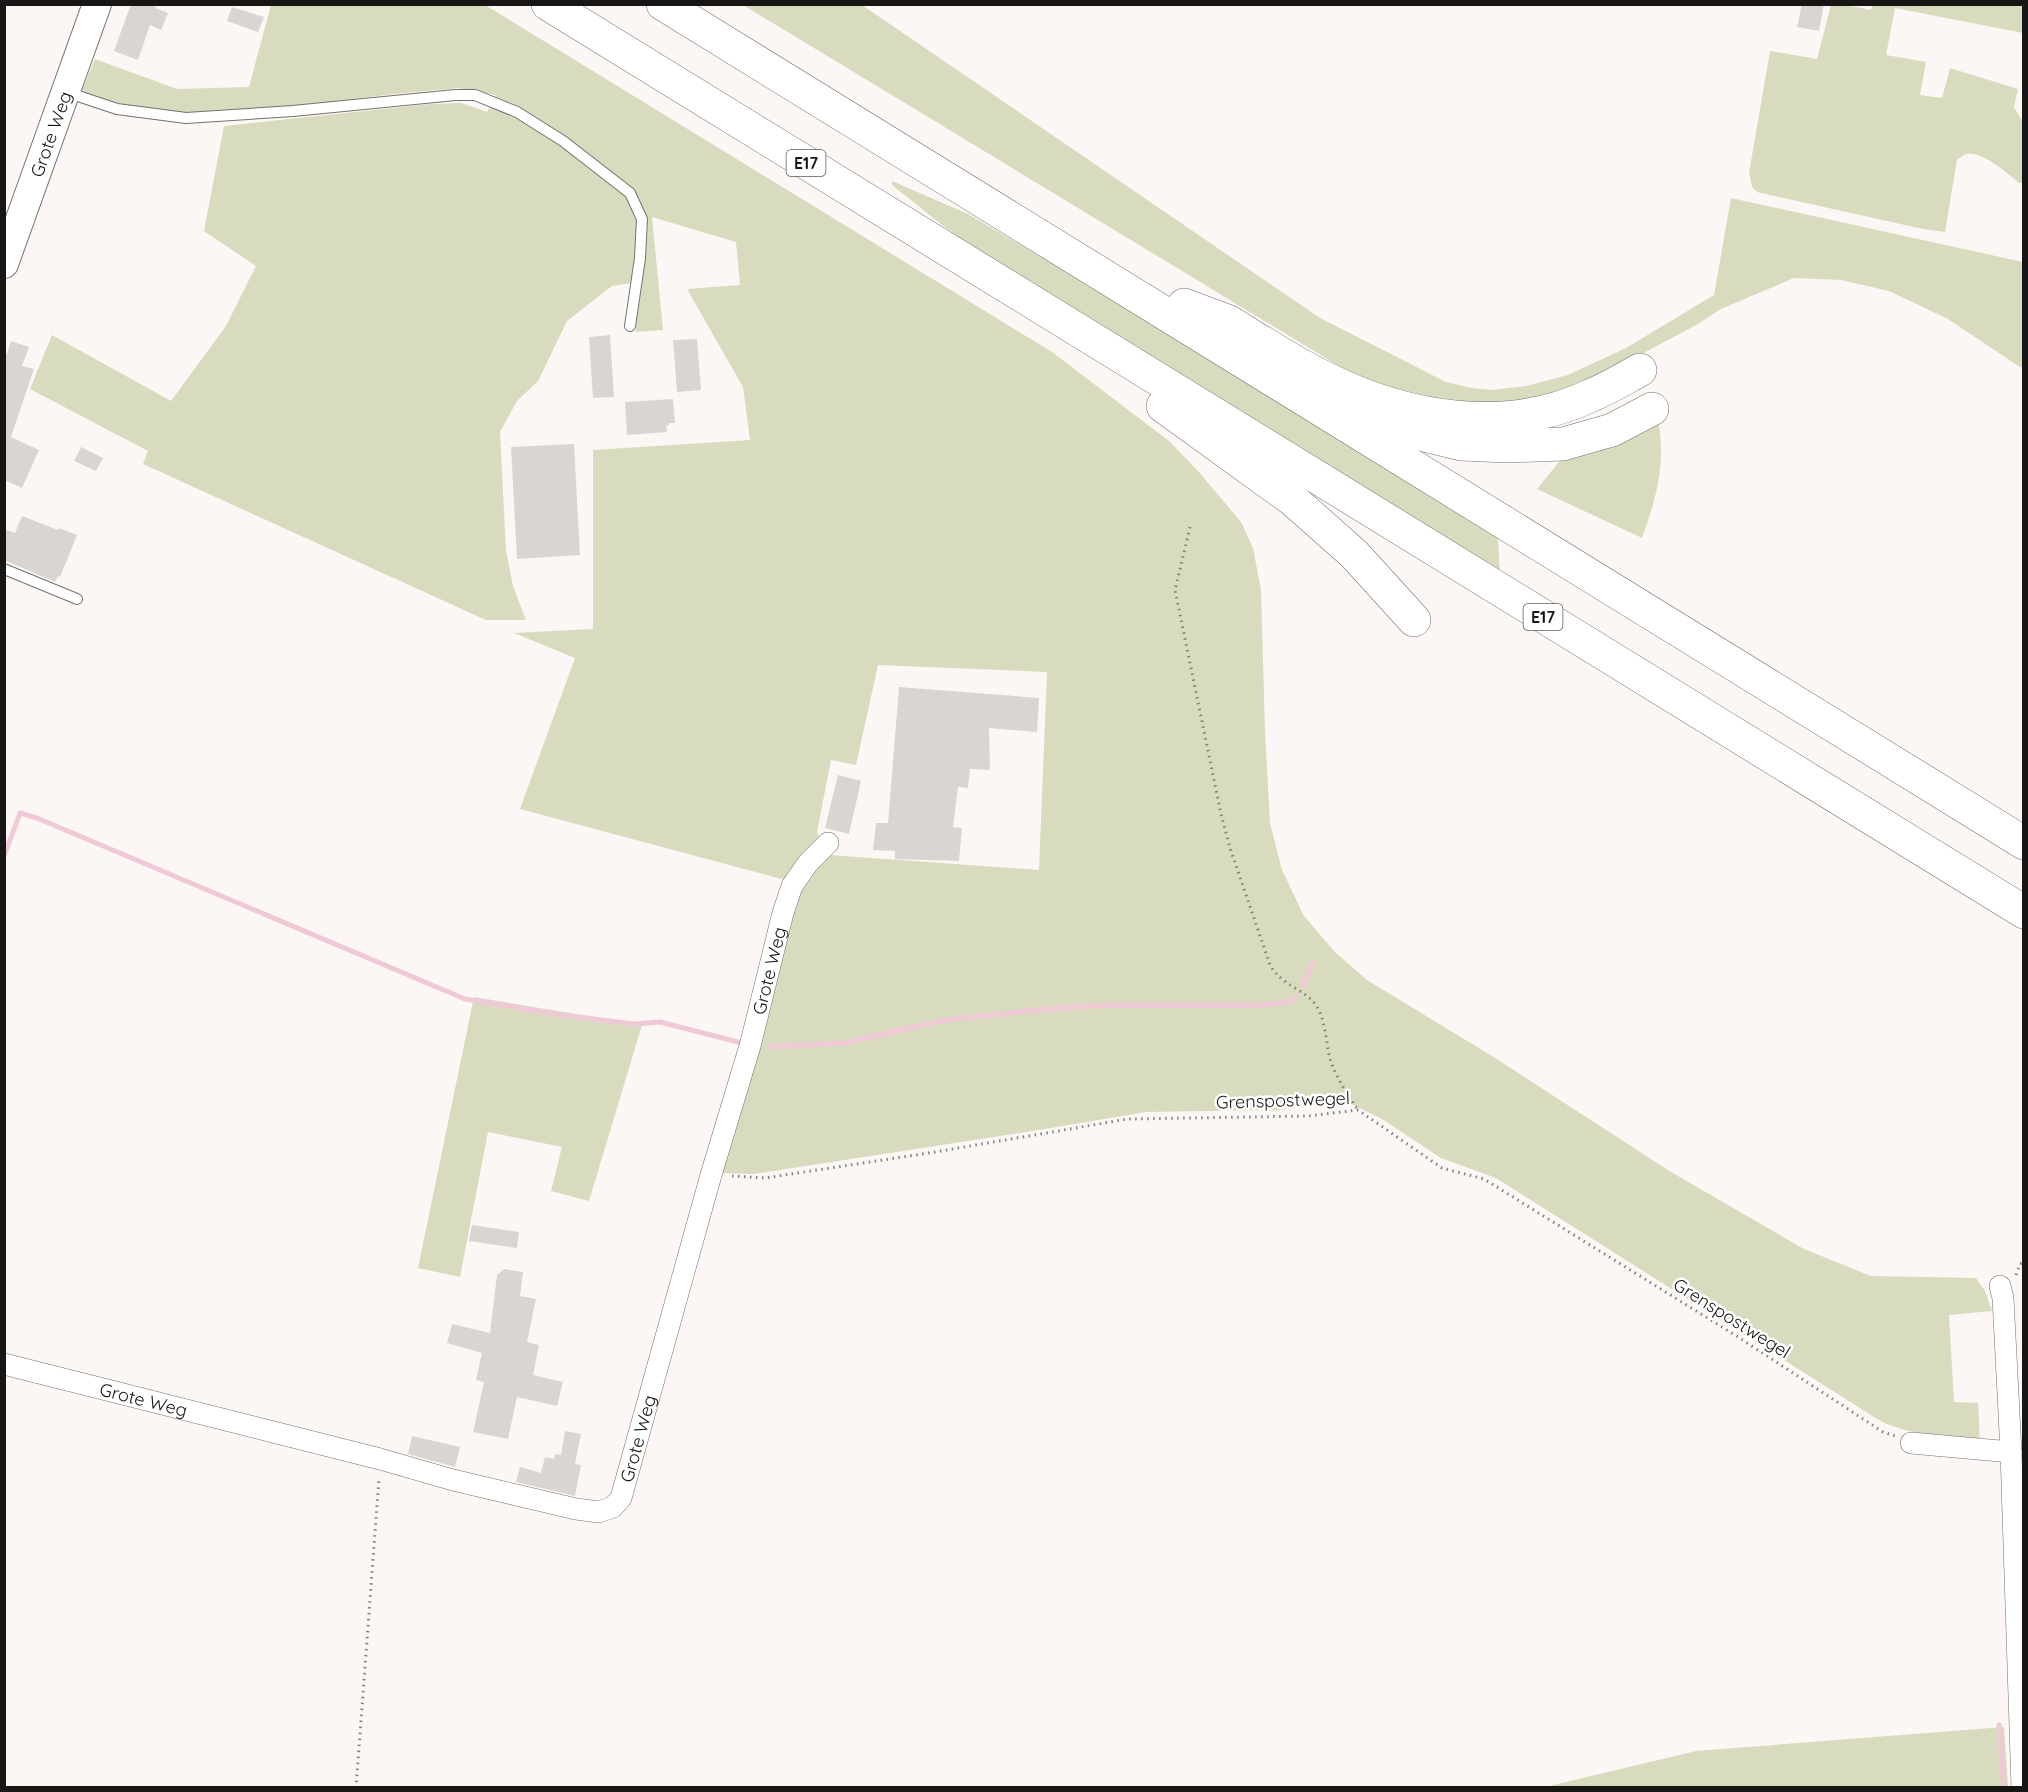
<svg xmlns="http://www.w3.org/2000/svg" width="2028" height="1792" viewBox="0 0 2028 1792" font-family="Quicksand,sans-serif">
	<style>
		.green { fill: #d9dbbe }
		.lines { fill: none; stroke-linecap: round; stroke-linejoin: round }
		.stream { stroke: #efcad6; stroke-width: 5 }
		.building { fill: #d9d6d2 }
		.service-casing { stroke: #75716f; stroke-width: 12 }
		.minor-casing { stroke: #75716f; stroke-width: 22 }
		.secondary-casing { stroke: #75716f; stroke-width: 30 }
		.motorway-casing { stroke: #75716f; stroke-width: 34 }
		.path { stroke: #83807e; stroke-width: 3; stroke-dasharray: 1.5 4.5; stroke-linecap: butt }
		.service { stroke: #fff; stroke-width: 10 }
		.minor { stroke: #fff; stroke-width: 21 }
		.secondary { stroke: #fff; stroke-width: 28 }
		.motorway { stroke: #fff; stroke-width: 33 }
		.labels { text-anchor: middle; dominant-baseline: central; stroke-width: 5; stroke-linejoin: round; paint-order: stroke }
		.shield { fill: #fff; stroke: #5d5c5b; stroke-width: 1.5 }
		.shield-label { font-size: 16px; font-weight: bold; fill: #171615 }
		.street-label { font-size: 18px; fill: #171615; stroke: #fff }
	</style>
	<rect width="100%" height="100%" fill="#fcf7f4"/>
	<g class="green">
		<path d="M271,5H485L1052,352L1169,441L1198,471L1241,522L1253,548L1261,590L1265,731L1270,823L1282,870L1304,916L1335,952L1367,980L1492,1056L1671,1172L1804,1249L1871,1276L1976,1278L1985,1291L1992,1311L1949,1315L1954,1402L1978,1403L1980,1441C1942,1438 1918,1436 1882,1422L1496,1178L1441,1158L1382,1119L1345,1101L1280,1110L1146,1112L1039,1130L754,1174L715,1173L792,895L830,855L1039,870L1047,672L878,665L856,765L831,760L817,832L820,839L807,848L785,880L520,809L575,658L514,633L593,629V450L750,440L743,387L687,289L740,285L736,242L652,217L663,330L636,332L633,283L612,286L567,321L538,381L517,401L500,432L506,551L513,586L526,620H486L143,464L148,451L30,389L52,335L171,401L226,326L256,266L204,231L224,126L430,104L461,103L487,112L496,95L458,88L394,94L238,113H178L94,99L82,90L95,59L177,89L249,87Z"/>
		<polygon points="743,5 862,5 1320,318 1446,382 1471,388 1493,390 1526,386 1568,375 1626,348 1714,295 1731,198 2023,262 2023,369 1948,319 1889,291 1841,280 1794,278 1721,309 1698,324 1561,397 1522,406 1432,402 1357,377"/>
		<path d="M1872,5H2023V33L1895,8L1886,55L1926,62L1920,95L1942,98L1950,68L2018,89L2014,107L2023,122V183H2019C2009,174 1987,156 1974,154C1967,152 1962,156 1957,160L1945,232L1923,229L1757,192L1752,187L1749,173L1770,51L1817,59L1831,5H1846L1871,10Z"/>
		<polygon points="892,181 968,214 1152,322 1498,536 1500,580 989,259 942,225 892,185"/>
		<path d="M1658,419C1666,463 1657,496 1642,538L1537,489L1563,457Z"/>
		<polygon points="474,997 642,1025 589,1201 551,1191 562,1147 488,1132 460,1277 418,1268"/>
		<polygon points="2004,1727 2008,1787 1545,1787 1696,1751"/>
	</g>
	<g class="lines">
		<g class="stream">
			<polyline points="4,856 20,813 37,818 465,999 562,1015 634,1024 660,1022 742,1043"/>
			<polyline points="1302,986 1313,963"/>
			<polyline points="769,1047 844,1043 945,1020 1046,1009 1111,1005 1259,1005 1289,1002 1296,997"/>
			<polyline points="1999,1725 2004,1788"/>
		</g>
	</g>
	<g class="building">
		<polygon points="131,4 157,4 155,8 168,13 161,30 150,25 138,60 114,51"/>
		<polygon points="1802,4 1824,4 1819,31 1797,27"/>
		<polygon points="232,7 264,17 258,32 227,21"/>
		<polygon points="610,335 614,397 593,398 589,337"/>
		<polygon points="697,339 701,390 677,392 673,340"/>
		<polygon points="11,341 29,347 22,366 34,369 11,437 39,450 22,488 4,480 4,354 7,354"/>
		<polygon points="673,399 675,423 669,423 669,426 666,425 667,432 627,435 625,402"/>
		<polygon points="574,444 580,555 517,559 511,447"/>
		<polygon points="81,447 103,458 96,471 74,461"/>
		<polygon points="22,516 58,530 59,528 77,535 60,577 58,576 55,582 4,560 4,529 15,533"/>
		<polygon points="899,687 1039,698 1037,732 989,728 990,770 970,769 968,788 958,787 953,827 962,828 959,861 895,859 895,851 873,850 876,823 888,823"/>
		<polygon points="838,775 861,781 849,834 825,828"/>
		<polygon points="472,1225 519,1232 517,1248 469,1241"/>
		<polygon points="504,1269 523,1272 520,1296 536,1299 527,1342 539,1345 533,1375 563,1382 557,1406 517,1397 508,1439 473,1432 484,1382 476,1380 482,1353 447,1343 452,1324 490,1333 497,1275"/>
		<polygon points="565,1431 581,1434 575,1464 581,1465 575,1496 516,1482 520,1467 541,1473 545,1457 554,1459 555,1454 561,1455"/>
		<polygon points="412,1436 460,1447 455,1467 408,1454"/>
	</g>
	<g class="lines">
		<defs>
			<g id="service">
				<polyline points="66,92 117,109 186,118 293,111 455,95 475,95 517,112 563,141 630,193 642,219 640,258 630,326"/>
				<polyline points="4,569 77,599"/>
			</g>
			<g id="minor">
				<polyline points="2000,1286 2003,1298 2011,1452 2022,1788"/>
				<path id="s1" d="M4,1364L380,1459L453,1480L576,1509L599,1512L613,1507L621,1498L711,1175L750,1046L783,913L792,886L808,863L828,843"/>
				<polyline points="1911,1443 2011,1452"/>
			</g>
			<g id="secondary">
				<path id="s2" d="M4,264L97,4"/>
			</g>
			<g id="motorway">
				<polyline points="548,4 2024,912"/>
				<polyline points="663,4 2024,843"/>
				<path d="M1184,305C1198,311 1213,315 1227,321C1239,327 1250,336 1262,342C1284,356 1306,369 1329,380C1410,420 1508,435 1592,395C1609,388 1625,378 1640,370"/>
				<polyline points="1336,397 1404,430 1461,444 1507,446 1563,444 1612,430 1652,409"/>
				<polyline points="1163,406 1293,500 1354,554 1414,620"/>
			</g>
		</defs>
		<use href="#service" class="service-casing"/>
		<use href="#minor" class="minor-casing"/>
		<use href="#secondary" class="secondary-casing"/>
		<use href="#motorway" class="motorway-casing"/>
		<g class="path">
			<path d="M1190,527L1175,590L1221,814L1230,848L1270,965C1282,986 1303,988 1315,1004C1327,1021 1325,1043 1331,1062C1337,1079 1348,1095 1358,1110"/>
			<polyline points="732,1176 765,1178 935,1152 1128,1119 1308,1116 1358,1110 1442,1168 1484,1179 1738,1337 1883,1432 1895,1436"/>
			<polyline points="2016,1275 2020,1264 2024,1262"/>
			<polyline points="356,1788 379,1479"/>
		</g>
		<use href="#service" class="service"/>
		<use href="#minor" class="minor"/>
		<use href="#secondary" class="secondary"/>
		<use href="#motorway" class="motorway"/>
	</g>
	<g class="labels">
		<g class="shield">
			<rect x="786.5" y="150" width="39" height="26" rx="4.5"/>
			<rect x="1523.5" y="604" width="39" height="26" rx="4.5"/>
		</g>
		<g class="shield-label">
			<text x="806" y="163">E17</text>
			<text x="1543" y="617">E17</text>
		</g>
		<g class="street-label">
			<text stroke="none"><textPath href="#s2" startOffset="138">Grote Weg</textPath></text>
			<text stroke="none"><textPath href="#s1" startOffset="1188">Grote Weg</textPath></text>
			<text transform="translate(1283 1100) rotate(-2)">Grenspostwegel</text>
			<text transform="translate(1732 1318) rotate(32)">Grenspostwegel</text>
			<text stroke="none"><textPath href="#s1" startOffset="144">Grote Weg</textPath></text>
			<text stroke="none"><textPath href="#s1" startOffset="702">Grote Weg</textPath></text>
		</g>
	</g>
	<rect width="2028" height="1792" fill="none" stroke="#171615" stroke-width="12"/>
</svg>
